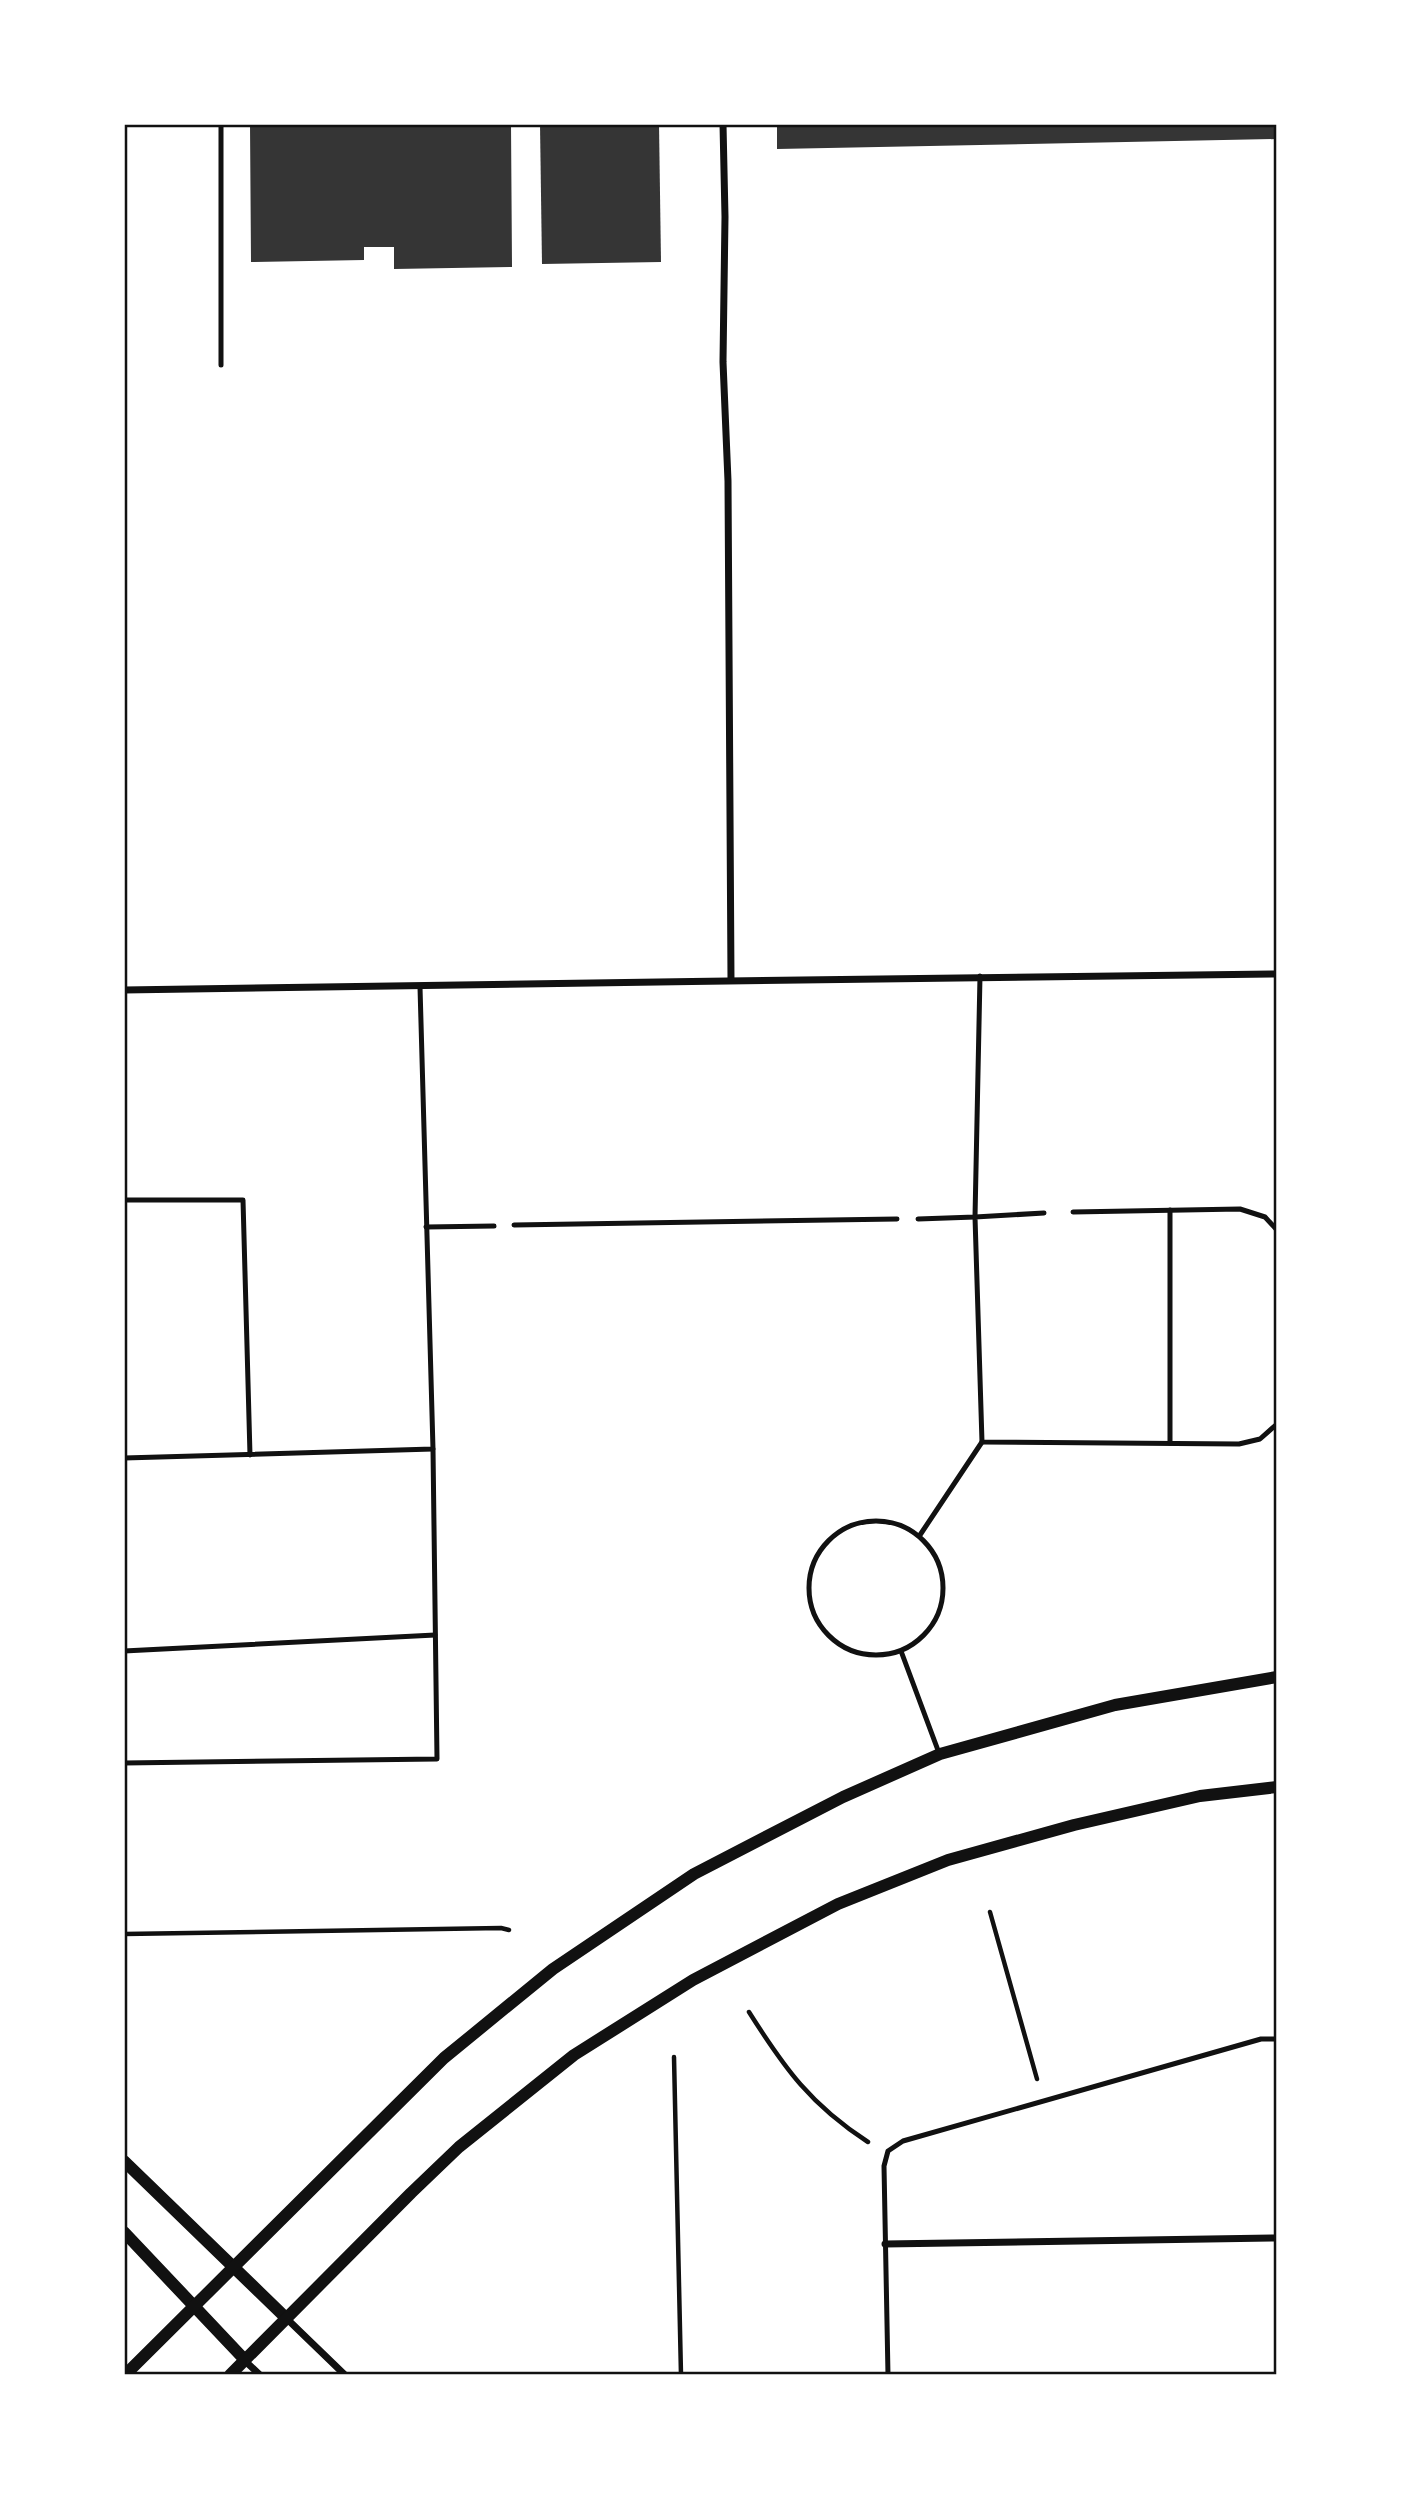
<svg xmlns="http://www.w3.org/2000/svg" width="1401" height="2499" viewBox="0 0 1401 2499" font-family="Raleway,sans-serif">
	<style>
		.building { fill: #353535 }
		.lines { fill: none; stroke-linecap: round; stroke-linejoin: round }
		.path { stroke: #111; stroke-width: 4.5 }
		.service { stroke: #111; stroke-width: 5 }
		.minor { stroke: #111; stroke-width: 7 }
		.tertiary { stroke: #111; stroke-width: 12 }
		.neatline { fill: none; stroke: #111; stroke-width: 2.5 }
	</style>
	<rect width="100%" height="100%" fill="#fff"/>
	<g class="building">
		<polygon points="250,124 511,124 512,267 394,269 394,247 364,247 364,260 251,262"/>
		<polygon points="540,124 659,124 661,262 542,264"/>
		<polygon points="777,124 1277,124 1277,139 777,149"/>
	</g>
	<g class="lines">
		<g class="path">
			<polyline points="990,1912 1037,2079"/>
			<polyline points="124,1934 501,1928 509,1930"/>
			<path d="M749,2012C785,2069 811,2105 868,2142"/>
			<polyline points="674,2057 681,2375"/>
		</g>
		<g class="service">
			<polyline points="221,124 221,365"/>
			<polyline points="124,1200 243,1200 250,1455"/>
			<polyline points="1073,1212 1240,1209 1265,1217 1277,1230"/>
			<polyline points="1044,1213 975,1217 982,1442 1239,1444 1260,1439 1277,1424"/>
			<polyline points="918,1219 975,1217 980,976"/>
			<polyline points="514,1225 897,1219"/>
			<polyline points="426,1227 494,1226"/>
			<polyline points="1170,1443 1170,1210"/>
			<polyline points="124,1458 433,1449 420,987"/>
			<circle cx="876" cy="1588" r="67"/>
			<polyline points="920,1535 982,1442"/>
			<polyline points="124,1651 435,1635"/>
			<polyline points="901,1651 939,1753"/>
			<polyline points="124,1763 437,1759 433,1449"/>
			<polyline points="888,2375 884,2166 888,2151 903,2141 1261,2039 1277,2039"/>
		</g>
		<g class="minor">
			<polyline points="723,124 725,217 723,362 728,481 731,980"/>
			<path d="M124,990C508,986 893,976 1277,974"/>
			<polyline points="885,2244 1277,2238"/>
			<polyline points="285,2317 345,2375"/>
			<polyline points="244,2360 260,2375"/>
		</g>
		<g class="tertiary">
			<polyline points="124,2161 285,2317"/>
			<polyline points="124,2232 244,2359"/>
			<polyline points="125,2375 444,2058 553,1969 694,1874 843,1797 940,1754 1115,1705 1277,1677"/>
			<polyline points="230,2375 411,2193 459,2147 574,2055 693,1980 838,1904 948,1860 1074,1825 1200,1796 1277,1787"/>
		</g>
	</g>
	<rect width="1401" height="2499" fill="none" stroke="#ffffff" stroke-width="252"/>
	<rect x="126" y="126" width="1149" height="2247" class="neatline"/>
</svg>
